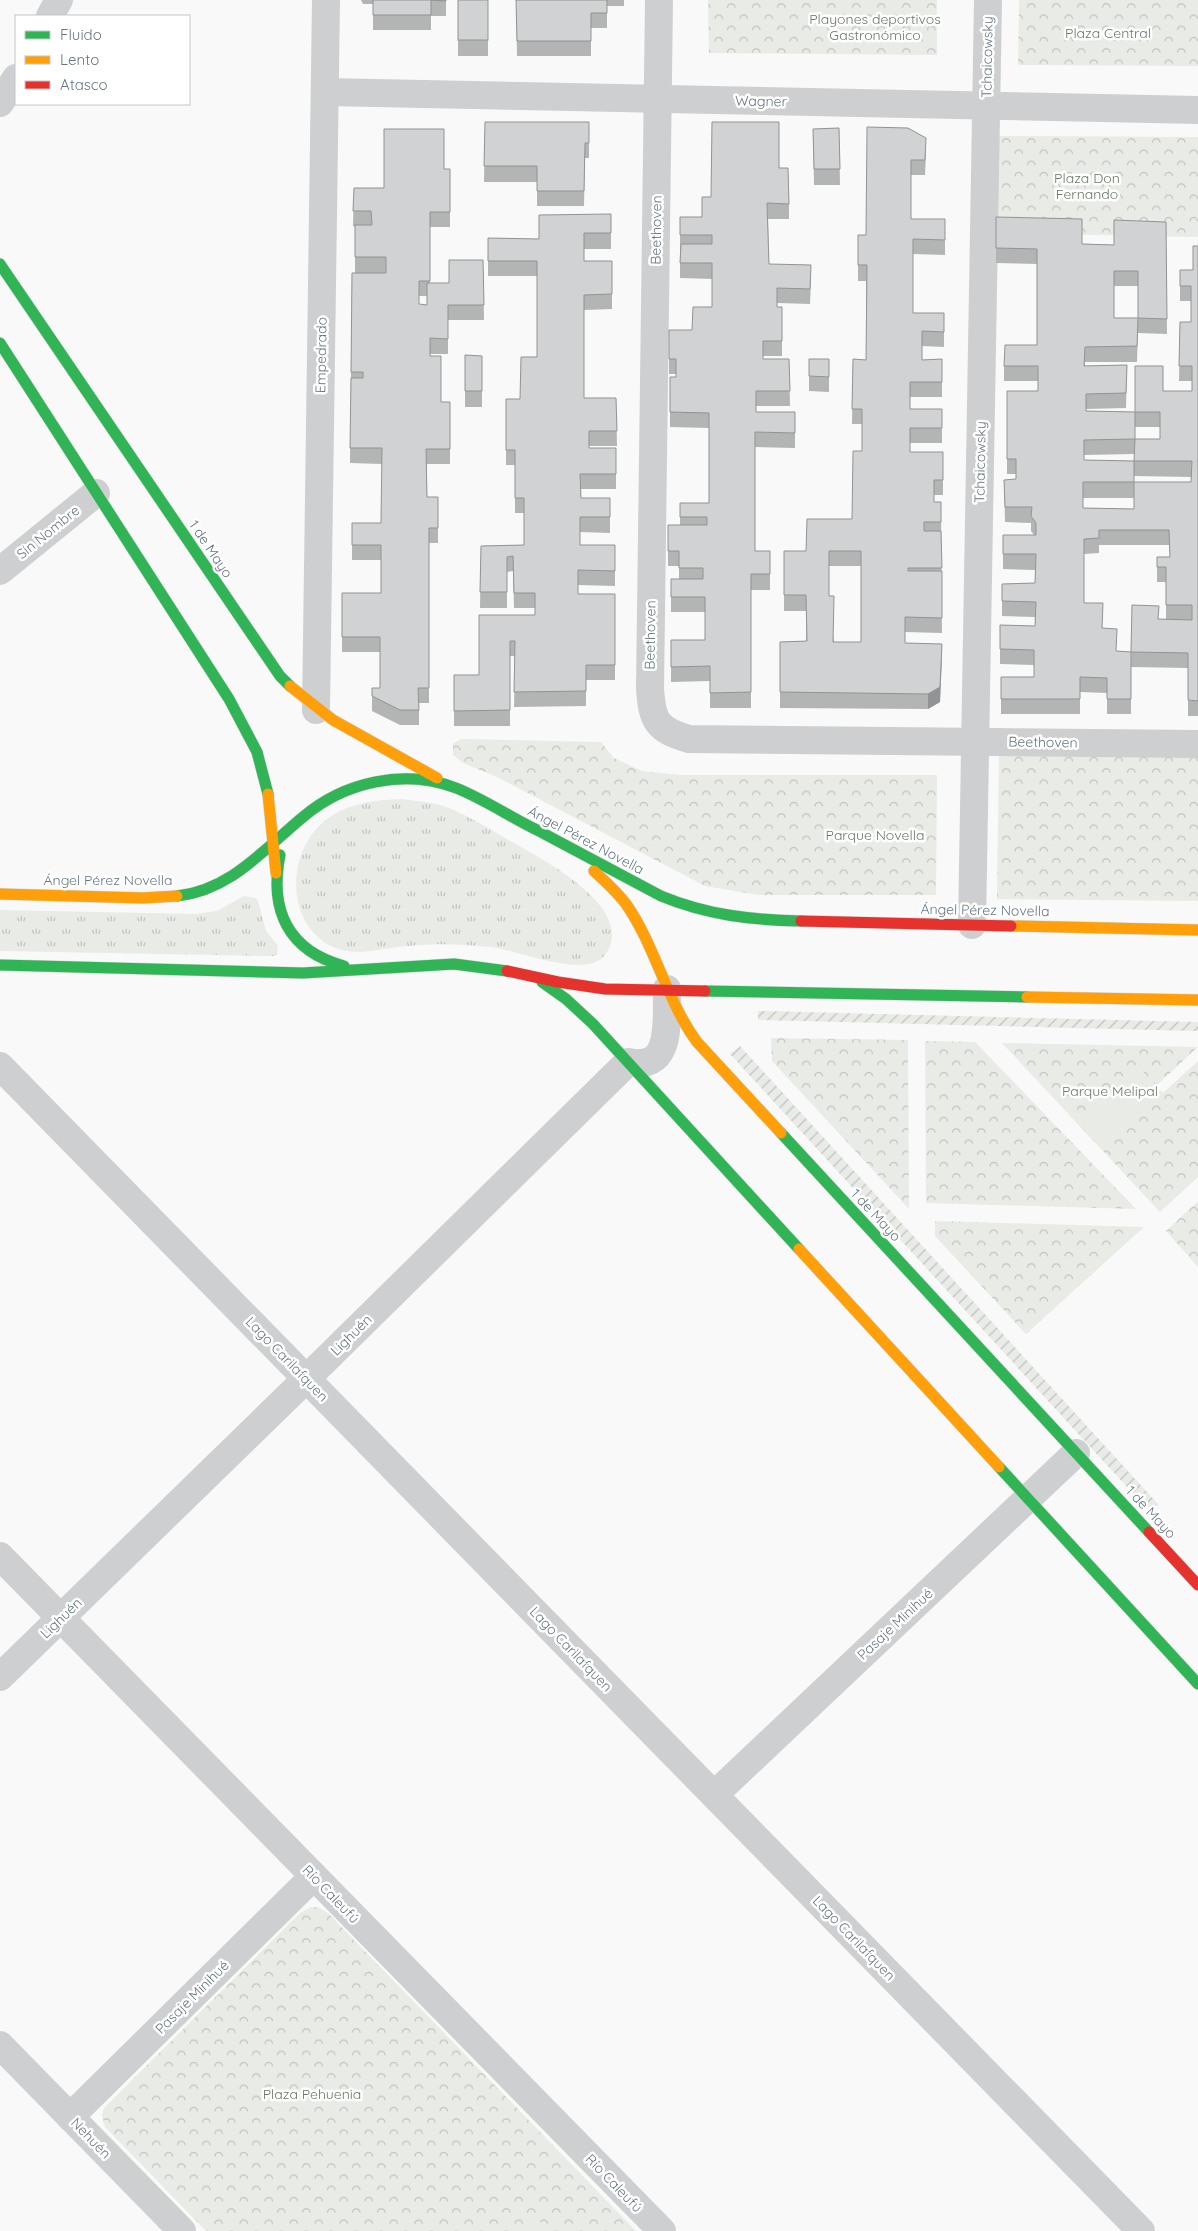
<svg xmlns="http://www.w3.org/2000/svg" width="1198" height="2231" viewBox="0 0 1198 2231" font-family="Quicksand,sans-serif">
	<style>
		.grass { fill: url(#grass-tufts) }
		.park { fill: url(#park-crowns) }
		.garden { fill: url(#garden-furrows) }
		.pitch { fill: #e8ebe6 }
		.lines { fill: none; stroke-linecap: round; stroke-linejoin: round }
		.fast-casing { stroke: #d5d6d7; stroke-width: 12 }
		.slow-casing { stroke: #d5d6d7; stroke-width: 12 }
		.jam-casing { stroke: #d5d6d7; stroke-width: 12 }
		.street { stroke: #cecfd0; stroke-width: 28 }
		.fast { stroke: #30b455; stroke-width: 11 }
		.slow { stroke: #ff9f0a; stroke-width: 11 }
		.jam { stroke: #e5322d; stroke-width: 11 }
		.wall { fill: #b3b5b5; fill-rule: evenodd }
		.shaded-wall { fill: #929394 }
		.building { fill: #d0d2d3; stroke: #929394; fill-rule: evenodd }
		.labels { text-anchor: middle; dominant-baseline: central; stroke-width: 5; stroke-linejoin: round; paint-order: stroke }
		.park-label { font-size: 14px; fill: #687a64; stroke: #fff }
		.street-label { font-size: 14px; fill: #657683; stroke: #fff }
	</style>
	<defs>
		<pattern id="grass-tufts" width="24" height="20" patternUnits="userSpaceOnUse" patternTransform="scale(1.25)"><rect width="24" height="20" fill="#e8ebe6"/><path d="M3 7l-1-3M5 7V3M7 7l1-3M15 17l-1-3M17 17v-4M19 17l1-3" fill="none" stroke="#c0c3c0"/></pattern>
		<pattern id="park-crowns" width="20" height="18" patternUnits="userSpaceOnUse" patternTransform="scale(1.25)"><rect width="20" height="18" fill="#e8ebe6"/><path d="M2 6a3 3 0 1 1 6 0M12 15a3 3 0 1 1 6 0" fill="none" stroke="#c0c3c0"/></pattern>
		<pattern id="garden-furrows" width="10" height="10" patternUnits="userSpaceOnUse" patternTransform="scale(1.25)"><rect width="10" height="10" fill="#e8ebe6"/><path d="M-1 1l2-2M0 10L10 0M9 11l2-2" fill="none" stroke="#c0c3c0"/></pattern>
	</defs>
	<rect width="100%" height="100%" fill="#f9f9f9"/>
	<g class="grass">
		<path d="M402,799C417,801 434,802 449,808C471,817 491,830 512,842C542,859 639,909 605,955C587,980 517,950 491,947C463,944 435,943 408,946C384,947 356,958 333,947C281,922 287,842 333,815C354,802 378,800 402,799Z"/>
		<polygon points="244,896 255,898 258,901 266,931 278,946 277,954 274,956 0,951 0,910 196,914 217,911"/>
	</g>
	<g class="park">
		<polygon points="708,0 937,0 937,55 709,53"/>
		<polygon points="1019,0 1198,0 1198,66 1018,65"/>
		<polygon points="999,136 1198,137 1198,237 996,233"/>
		<polygon points="461,739 601,742 614,758 642,771 680,775 937,775 936,895 759,895 705,886 497,777 463,763 453,755 453,744"/>
		<polygon points="999,755 1198,757 1198,901 997,899"/>
		<polygon points="771,1038 908,1040 909,1209 772,1061"/>
		<polygon points="925,1041 975,1042 1136,1209 926,1203"/>
		<polygon points="1002,1043 1198,1047 1156,1086 1163,1093 1198,1061 1198,1177 1160,1212"/>
		<polygon points="1198,1201 1198,1267 1166,1231"/>
		<polygon points="935,1221 1144,1227 1026,1334 935,1236"/>
		<polygon points="311,1907 318,1907 329,1914 636,2231 206,2231 105,2127 102,2115 104,2108 300,1913"/>
	</g>
	<g class="garden">
		<polygon points="758,1011 1198,1022 1198,1031 758,1020"/>
		<polygon points="740,1046 1158,1504 1150,1512 730,1054"/>
	</g>
	<g class="pitch">
		<polygon points="1137,1065 1163,1094 1103,1150 1076,1122"/>
		<polygon points="536,2217 549,2231 521,2231"/>
	</g>
	<g class="lines">
		<defs>
			<g id="fast">
				<polyline points="0,264 280,676 290,686"/>
				<polyline points="0,343 229,699 257,752 268,794"/>
				<path d="M280,855C269,910 288,951 344,966"/>
				<path d="M177,896C231,890 264,849 303,817C344,782 405,768 456,788C484,799 510,817 537,830C578,852 620,874 661,896C707,915 751,920 801,921"/>
				<polyline points="0,965 303,973 454,964 507,971"/>
				<polyline points="542,982 566,999 593,1024 799,1249"/>
				<polyline points="705,991 1027,997"/>
				<polyline points="781,1133 1149,1532"/>
				<polyline points="999,1467 1198,1684"/>
			</g>
			<g id="slow">
				<polyline points="290,686 333,720 437,778"/>
				<polyline points="268,794 276,873"/>
				<path d="M594,871C605,881 617,892 626,904C656,947 666,1000 697,1042L781,1133"/>
				<polyline points="0,894 143,898 177,896"/>
				<polyline points="1011,926 1198,930"/>
				<polyline points="1027,997 1198,1000"/>
				<polyline points="799,1249 999,1467"/>
			</g>
			<g id="jam">
				<polyline points="801,921 1011,926"/>
				<polyline points="507,971 558,982 605,989 705,991"/>
				<polyline points="1149,1532 1198,1585"/>
			</g>
		</defs>
		<use href="#fast" class="fast-casing"/>
		<use href="#slow" class="slow-casing"/>
		<use href="#jam" class="jam-casing"/>
		<g class="street">
			<path d="M659,0L650,688C652,721 657,730 689,739L1198,744"/>
			<polyline points="50,16 59,0"/>
			<polyline points="325,92 1198,110"/>
			<polyline points="0,103 16,78"/>
			<polyline points="0,571 96,493"/>
			<polyline points="316,710 326,0"/>
			<polyline points="972,925 988,0"/>
			<polyline points="0,1066 1141,2231"/>
			<polyline points="0,1556 662,2231"/>
			<path d="M0,1677L306,1379L628,1062C674,1072 666,1019 667,989"/>
			<polyline points="714,1795 1076,1453"/>
			<polyline points="0,2045 182,2231"/>
			<polyline points="70,2117 314,1876"/>
		</g>
		<use href="#fast" class="fast"/>
		<use href="#slow" class="slow"/>
		<use href="#jam" class="jam"/>
	</g>
	<g class="wall">
		<polygon points="361,0 446,0 446,16 431,16 431,30 373,30 373,4 363,4"/>
		<rect x="458" y="0" width="30" height="56"/>
		<polygon points="516,0 624,0 624,6 607,6 607,28 591,28 591,56 517,56"/>
		<polygon points="485,122 589,122 589,158 585,158 584,206 537,206 537,182 484,182"/>
		<polygon points="839,128 840,185 814,185 813,129"/>
		<path d="M908,128L926,153L925,175H911V219H945V255L913,254V313H944V347L922,346V360L942,359V397H910V409H942V443H910V452H943V495H934V502H941L942,633L905,632V643L942,659L940,702L928,709L780,708V642L806,641V611H784V551H806L852,519L862,451V424H852L853,359L866,360V281H858V235H866ZM829,566H861V642H834L829,596Z"/>
		<polygon points="779,168 789,204 789,219 768,219 769,264 811,280 810,304 777,303 777,307 782,307 782,356 763,356 763,359 789,359 790,406 756,406 756,412 795,412 795,448 755,447 755,551 770,551 770,590 751,590 751,708 710,708 710,681 671,682 671,640 705,640 705,612 671,612 671,579 679,579 679,566 668,566 668,525 680,525 680,503 709,503 709,428 670,427 670,377 676,377 676,374 669,374 669,330 692,330 712,307 712,279 680,278 680,217 702,217 711,197"/>
		<path d="M444,169H450V227H430V283H449L483,260L484,320H448V354H430L441,402H450V464H427V497H438V543H429V703H419V725H400L372,711V688H380V652H342V593H381V560H352V523H381L382,464L350,463L352,273H355V227L353,226L354,188H384ZM419,296H427V305L419,304Z"/>
		<polygon points="611,214 611,249 584,249 584,261 612,261 612,309 584,310 584,398 616,398 617,446 589,446 589,448 616,448 616,489 581,489 581,498 610,498 610,533 580,532 580,545 615,571 615,586 578,585 578,594 615,594 615,680 586,680 586,706 514,707 515,656 510,656 510,726 454,726 454,675 479,675 535,615 535,608 514,608 513,571 507,572 507,608 480,608 481,546 524,545 524,513 515,513 515,465 506,465 506,399 520,399 537,357 537,276 488,276 488,238 539,239"/>
		<path d="M996,217L1082,244L1114,245L1166,222L1167,334L1138,333L1137,362H1085V366L1127,365L1126,408L1086,409V411L1135,412L1163,391H1192V381H1179L1180,322H1191V301H1180V270H1193L1198,246V716H1188V668L1131,667L1132,605L1159,619H1166V582H1157V557H1170L1169,545H1099V553L1084,554V603L1103,628L1116,651L1131,652V714H1107V693L1080,692V714H1001V677H1034V665L1000,664V625L1035,626V617L1002,616V584L1035,583V570L1003,569V535H1034L1031,531V523L1005,522L1004,480L1016,479V474H1007V391H1038V381H1004V366L1037,345V264L996,263ZM1114,286H1138V318H1114ZM1135,427H1160V439H1135ZM1135,454L1134,461L1084,460V455ZM1134,476L1191,477V482H1134ZM1083,498H1134V509L1083,508Z"/>
		<polygon points="465,355 482,356 482,407 465,407"/>
		<polygon points="809,359 829,359 829,392 809,391"/>
	</g>
	<polygon class="shaded-wall" points="942,644 940,702 928,709 928,694"/>
	<g class="building">
		<polygon points="373,0 446,0 446,1 431,0 431,15 373,15"/>
		<rect x="458" y="0" width="30" height="40"/>
		<polygon points="516,0 607,0 607,13 591,13 591,41 517,41"/>
		<polygon points="485,122 589,122 589,143 585,143 584,191 537,191 537,166 484,166"/>
		<polygon points="712,122 779,122 779,168 788,168 789,204 767,203 769,264 811,265 810,289 777,288 777,307 782,307 782,341 763,341 763,359 789,359 790,391 756,391 756,412 795,412 795,433 755,432 755,551 770,551 770,574 751,574 751,692 710,693 710,666 671,667 671,640 705,640 705,597 671,597 671,579 703,579 703,568 679,568 679,551 668,551 668,525 707,525 707,517 680,517 680,503 709,503 709,413 670,412 670,377 676,377 676,359 669,359 669,330 692,330 693,307 712,307 712,263 680,263 681,244 712,244 712,235 680,235 680,217 702,217 702,197 711,197"/>
		<path d="M867,127L908,128L926,138L925,160H911V219H945V240L913,239V313H944V332L922,331V360L942,359V382H910V409H942V428H910V452H943V480H934V502H941V522H924V531H941L942,568H908V571H942V618L905,617V643L942,644L940,687L928,694L780,692V642L807,641L806,595H784V551H806L807,519H852L853,451H862V409H852L853,359L866,360L867,265H858V235H866ZM829,551H861V642H833L834,596H829Z"/>
		<polygon points="839,128 840,169 814,169 813,129"/>
		<polygon points="384,129 444,129 444,169 450,169 450,212 430,212 430,281 419,281 419,304 427,305 427,283 449,283 449,260 483,260 484,305 448,305 448,339 430,338 430,356 441,356 441,402 450,402 450,449 426,449 427,497 438,497 438,528 429,528 429,688 418,688 419,710 400,710 372,696 372,688 380,688 380,637 342,637 342,593 381,593 381,545 352,545 352,523 381,523 382,448 350,448 351,378 363,378 363,372 351,372 352,273 386,273 386,257 355,257 355,225 372,225 371,211 353,211 354,188 384,188"/>
		<polygon points="611,214 611,233 584,233 584,261 612,261 612,294 584,295 584,398 616,398 617,431 589,431 589,448 616,448 616,474 580,474 581,498 610,498 610,517 580,517 580,545 615,545 615,571 578,570 578,594 615,594 615,665 586,665 586,691 514,692 515,641 510,641 510,710 454,711 454,675 479,675 479,615 535,615 535,593 514,593 513,556 507,557 507,592 480,592 481,546 524,545 524,498 515,498 515,450 506,450 506,399 520,399 521,357 537,357 537,261 488,261 488,238 539,239 539,215"/>
		<path d="M996,217L1082,219V244L1114,245V220L1166,222L1167,319L1138,318L1137,346L1085,347L1084,366L1127,365L1126,393L1086,394V411L1135,412V366H1163V391H1192V366H1179L1180,322H1191V286H1180V270H1193V246H1198V701L1188,700V653L1131,652L1132,605L1159,606L1158,619L1192,620V605H1166V567H1157V557H1170L1169,530H1099V538L1084,539V603H1103L1102,628L1117,629L1116,651L1131,652V699H1107V678L1080,677V699H1001V677H1034V650L1000,649V625L1035,626L1036,602L1002,601V584L1035,583L1036,554H1003V535H1036V523L1031,516L1032,507H1005L1004,480L1016,479V459H1007V391H1038V366H1004L1005,345H1037V249L996,248ZM1114,271H1138V318H1114ZM1135,412H1160V439H1135L1134,461L1084,460V440L1135,439ZM1134,461H1192L1191,482H1134ZM1083,482H1134V509L1083,508Z"/>
		<polygon points="465,355 482,356 482,391 465,391"/>
		<polygon points="809,359 829,359 829,377 809,376"/>
	</g>
	<g class="labels">
		<g class="park-label">
			<text x="875" y="19">Playones deportivos<tspan x="875" dy="16">Gastronómico</tspan></text>
			<text x="1108" y="33">Plaza Central</text>
			<text x="1087" y="178">Plaza Don<tspan x="1087" dy="16">Fernando</tspan></text>
			<text x="875" y="835">Parque Novella</text>
			<text x="1110" y="1091">Parque Melipal</text>
			<text x="312" y="2094">Plaza Pehuenia</text>
		</g>
		<g class="street-label">
			<text transform="translate(987 57) rotate(-89)">Tchaicowsky</text>
			<text transform="translate(761 101) rotate(1)">Wagner</text>
			<text transform="translate(656 230) rotate(-89)">Beethoven</text>
			<text transform="translate(321 355) rotate(-89)">Empedrado</text>
			<text transform="translate(980 462) rotate(-89)">Tchaicowsky</text>
			<text transform="translate(48 532) rotate(-39)">Sin Nombre</text>
			<text transform="translate(211 549) rotate(56)">1 de Mayo</text>
			<text transform="translate(650 635) rotate(-89)">Beethoven</text>
			<text transform="translate(1043 742) rotate(1)">Beethoven</text>
			<text transform="translate(586 840) rotate(28)">Ángel Pérez Novella</text>
			<text x="108" y="880">Ángel Pérez Novella</text>
			<text transform="translate(985 910) rotate(1)">Ángel Pérez Novella</text>
			<text transform="translate(876 1215) rotate(47)">1 de Mayo</text>
			<text transform="translate(351 1335) rotate(-45)">Lighuén</text>
			<text transform="translate(287 1359) rotate(46)">Lago Carilafquen</text>
			<text transform="translate(1151 1512) rotate(47)">1 de Mayo</text>
			<text transform="translate(61 1618) rotate(-44)">Lighuén</text>
			<text transform="translate(895 1624) rotate(-43)">Pasaje Minihué</text>
			<text transform="translate(571 1649) rotate(46)">Lago Carilafquen</text>
			<text transform="translate(331 1894) rotate(46)">Río Caleufú</text>
			<text transform="translate(854 1938) rotate(46)">Lago Carilafquen</text>
			<text transform="translate(192 1997) rotate(-45)">Pasaje Minihué</text>
			<text transform="translate(91 2138) rotate(46)">Nehuén</text>
			<text transform="translate(614 2183) rotate(46)">Río Caleufú</text>
		</g>
	</g>
	<rect x="15" y="15" width="175" height="90" fill="#ffffff" stroke="#c1c8cd"/>
	<rect x="25" y="31" width="25" height="8" fill="#30b455" stroke="#c1c8cd"/>
	<text x="60" y="40" font-size="15" fill="#657683">Fluido</text>
	<rect x="25" y="56" width="25" height="8" fill="#ff9f0a" stroke="#c1c8cd"/>
	<text x="60" y="65" font-size="15" fill="#657683">Lento</text>
	<rect x="25" y="81" width="25" height="8" fill="#e5322d" stroke="#c1c8cd"/>
	<text x="60" y="90" font-size="15" fill="#657683">Atasco</text>
</svg>
